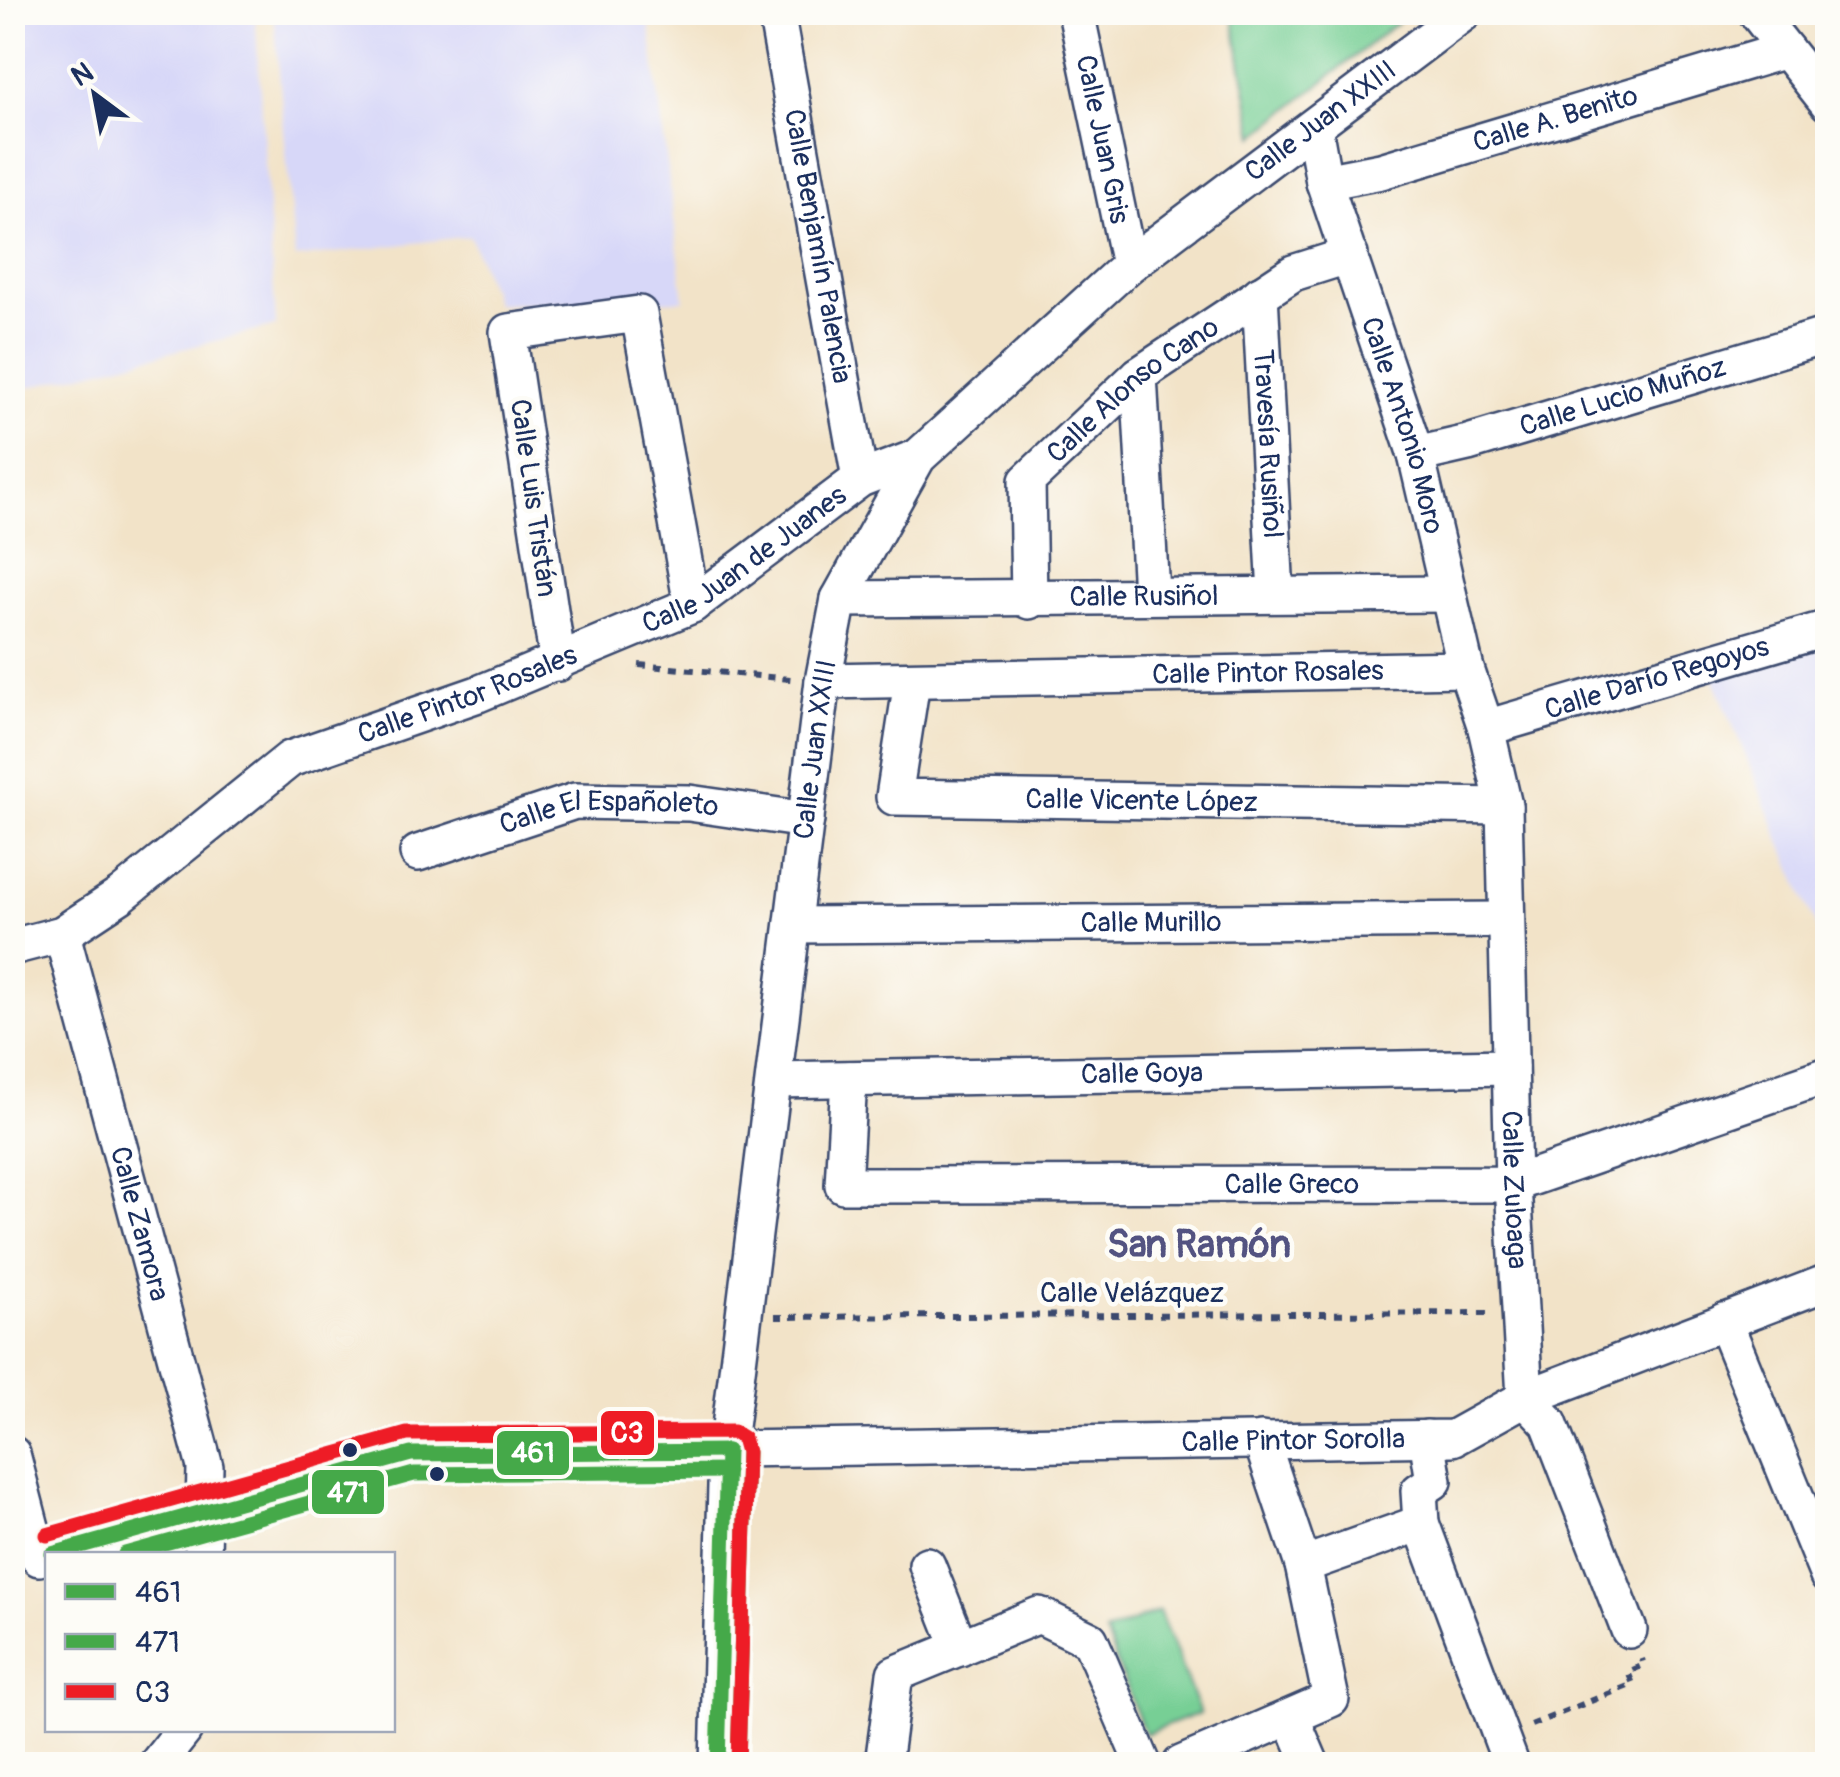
<svg xmlns="http://www.w3.org/2000/svg" width="1840" height="1777" viewBox="0 0 1840 1777" font-family="Pangolin,sans-serif">
	<style>
		.built { fill: #d7d7f8 }
		.green { fill: #77cf95; stroke: #497f7a; stroke-width: 2.5 }
		.lines { fill: none; stroke-linecap: round; stroke-linejoin: round }
		.street-casing { stroke: #3b4a6e; stroke-width: 40 }
		.path { stroke: #3b4a6e; stroke-width: 6; stroke-dasharray: 8 8; stroke-linecap: butt }
		.street { stroke: #fff; stroke-width: 35 }
		.bus-1-casing { stroke: #fdfcf7; stroke-width: 22 }
		.bus-2-casing { stroke: #fdfcf7; stroke-width: 22 }
		.bus-3-casing { stroke: #fdfcf7; stroke-width: 22 }
		.bus-1 { stroke: #45a949; stroke-width: 15 }
		.bus-2 { stroke: #45a949; stroke-width: 15 }
		.bus-3 { stroke: #ee1c25; stroke-width: 15 }
		.bus-dot { fill: #1b2f5e; stroke: #fdfcf7; stroke-width: 4 }
		.labels { text-anchor: middle; dominant-baseline: central; stroke-width: 9; stroke-linejoin: round; paint-order: stroke }
		.street-label { font-size: 28px; fill: #1b2f5e; stroke: #fdfcf7 }
		.district-label { font-size: 38px; font-weight: bold; fill: #535381; stroke: #fdfcf7 }
		.line-badge { stroke: #fdfcf7; stroke-width: 4 }
		.badge-label { font-size: 28px; text-anchor: middle; font-weight: bold; fill: #fff }
	</style>
	<rect width="100%" height="100%" fill="#fdfcf7"/>
	<filter id="ink" filterUnits="userSpaceOnUse"><feTurbulence type="fractalNoise" baseFrequency=".01" numOctaves="2"/><feDisplacementMap in="SourceGraphic" scale="20" xChannelSelector="R" yChannelSelector="G"/><feConvolveMatrix kernelMatrix="1 2 1 2 8 2 1 2 1" color-interpolation-filters="sRGB"/></filter>
	<filter id="wash" filterUnits="userSpaceOnUse"><feTurbulence type="fractalNoise" baseFrequency=".0048" numOctaves="4" result="noise"/><feDisplacementMap in="SourceGraphic" scale="40" xChannelSelector="R" yChannelSelector="G"/><feGaussianBlur stdDeviation="2.25" result="paint"/><feColorMatrix in="noise" values="0 0 0 0 0 0 0 0 0 0 0 0 0 0 0 0 0 1.4 0 .05"/><feComposite in="paint" operator="in"/></filter>
	<g filter="url(#wash)">
		<rect width="100%" height="100%" fill="#f2e3c8"/>
		<g class="built">
			<polygon points="12,13 255,13 276,326 13,391"/>
			<polygon points="274,13 648,13 684,300 496,304 470,236 295,258"/>
			<polygon points="1827,645 1827,953 1713,677"/>
		</g>
		<g class="green">
			<polygon points="1232,13 1232,12 1409,13 1255,136"/>
			<polygon points="1159,1611 1200,1713 1145,1734 1105,1633"/>
		</g>
	</g>
	<g filter="url(#ink)">
		<g class="lines">
			<defs>
				<g id="street">
					<path id="s1" d="M776,12L860,479"/>
					<path id="s2" d="M1076,12L1129,265"/>
					<polyline points="1756,12 1828,103"/>
					<path id="s3" d="M1314,127L1324,182L1416,455L1466,669L1486,728L1504,806L1513,1184L1525,1398L1549,1423L1629,1630"/>
					<path id="s4" d="M1324,182L1381,171L1786,50"/>
					<path id="s5" d="M1260,294L1276,594"/>
					<polyline points="1139,375 1151,594"/>
					<path id="s6" d="M1416,455L1468,443L1828,335"/>
					<path id="s7" d="M839,599L1448,594"/>
					<path id="s8" d="M1029,601L1027,481L1139,375L1293,273L1350,255"/>
					<polyline points="558,663 508,332 639,314 692,605"/>
					<path id="s9" d="M823,681L1466,669"/>
					<path id="s10" d="M912,681L894,797L1504,806"/>
					<path id="s11" d="M1486,728L1828,628"/>
					<path id="s12" d="M418,853L575,801L689,803L806,820"/>
					<path id="s13" d="M793,925L1505,920"/>
					<path id="s14" d="M62,934L205,1467L203,1554"/>
					<path id="s15" d="M12,947L62,934L121,895L290,759L478,694L692,605L860,479L918,457"/>
					<path id="s16" d="M849,1079L843,1185L1513,1184L1828,1075"/>
					<path id="s17" d="M774,1080L1510,1067"/>
					<polyline points="1724,1321 1828,1576"/>
					<polyline points="12,1454 39,1558"/>
					<polyline points="1421,1523 1419,1491 1434,1481 1427,1438"/>
					<path id="s18" d="M52,1554L411,1454L1453,1438L1525,1398L1828,1282"/>
					<polyline points="927,1565 960,1648"/>
					<polyline points="1303,1565 1421,1523 1511,1764"/>
					<polyline points="1291,1717 1311,1764"/>
					<polyline points="157,1764 184,1730"/>
					<path id="s19" d="M718,1764L727,1451L823,681L839,599L918,457L1129,265L1465,12"/>
					<polyline points="883,1764 895,1674 1039,1615 1090,1640 1143,1764"/>
					<polyline points="1181,1764 1331,1699 1303,1565 1261,1440"/>
				</g>
			</defs>
			<use href="#street" class="street-casing"/>
			<g class="path">
				<polyline points="639,665 791,679"/>
				<polyline points="775,1317 1487,1313"/>
				<polyline points="1531,1725 1633,1684 1628,1672 1644,1665 1642,1659"/>
			</g>
			<use href="#street" class="street"/>
			<defs>
				<g id="bus-1">
					<polyline points="52,1554 411,1454 727,1451"/>
					<polyline points="718,1764 727,1451"/>
				</g>
				<g id="bus-2">
					<polyline points="125,1554 414,1474 727,1471"/>
					<polyline points="738,1764 747,1452"/>
				</g>
				<polyline id="bus-3" points="47,1535 407,1434 733,1432 743,1438 747,1452 738,1764"/>
			</defs>
			<use href="#bus-1" class="bus-1-casing"/>
			<use href="#bus-2" class="bus-2-casing"/>
			<use href="#bus-3" class="bus-3-casing"/>
			<use href="#bus-1" class="bus-1"/>
			<use href="#bus-2" class="bus-2"/>
			<use href="#bus-3" class="bus-3"/>
		</g>
	</g>
	<g class="bus-dot">
		<circle cx="350" cy="1450" r="9"/>
		<circle cx="437" cy="1474" r="9"/>
	</g>
	<g class="labels">
		<g class="street-label">
			<text stroke="none"><textPath href="#s4" startOffset="240">Calle A. Benito</textPath></text>
			<text stroke="none"><textPath href="#s19" startOffset="1860">Calle Juan XXIII</textPath></text>
			<text stroke="none"><textPath href="#s2" startOffset="130">Calle Juan Gris</textPath></text>
			<text stroke="none"><textPath href="#s1" startOffset="238">Calle Benjamín Palencia</textPath></text>
			<text stroke="none"><textPath href="#s8" startOffset="260">Calle Alonso Cano</textPath></text>
			<text stroke="none"><textPath href="#s6" startOffset="215">Calle Lucio Muñoz</textPath></text>
			<text stroke="none"><textPath href="#s3" startOffset="312">Calle Antonio Moro</textPath></text>
			<text stroke="none"><textPath href="#s5" startOffset="150">Travesía Rusiñol</textPath></text>
			<text transform="translate(533 498) rotate(82)">Calle Luis Tristán</text>
			<text stroke="none"><textPath href="#s15" startOffset="838">Calle Juan de Juanes</textPath></text>
			<text stroke="none"><textPath href="#s7" startOffset="305">Calle Rusiñol</textPath></text>
			<text stroke="none"><textPath href="#s9" startOffset="445">Calle Pintor Rosales</textPath></text>
			<text stroke="none"><textPath href="#s11" startOffset="178">Calle Darío Regoyos</textPath></text>
			<text stroke="none"><textPath href="#s15" startOffset="528">Calle Pintor Rosales</textPath></text>
			<text stroke="none"><textPath href="#s19" startOffset="1020">Calle Juan XXIII</textPath></text>
			<text stroke="none"><textPath href="#s10" startOffset="365">Calle Vicente López</textPath></text>
			<text stroke="none"><textPath href="#s12" startOffset="198">Calle El Españoleto</textPath></text>
			<text stroke="none"><textPath href="#s13" startOffset="358">Calle Murillo</textPath></text>
			<text stroke="none"><textPath href="#s17" startOffset="368">Calle Goya</textPath></text>
			<text stroke="none"><textPath href="#s16" startOffset="555">Calle Greco</textPath></text>
			<text stroke="none"><textPath href="#s3" startOffset="1090">Calle Zuloaga</textPath></text>
			<text stroke="none"><textPath href="#s14" startOffset="300">Calle Zamora</textPath></text>
			<text x="1132" y="1293">Calle Velázquez</text>
			<text stroke="none"><textPath href="#s18" startOffset="1255">Calle Pintor Sorolla</textPath></text>
		</g>
		<g class="district-label">
			<text x="1199" y="1245">San Ramón</text>
		</g>
	</g>
	<g class="line-badge">
		<rect x="599" y="1409" width="57" height="48" rx="10" fill="#ee1c25"/>
		<rect x="495" y="1429" width="76" height="48" rx="10" fill="#45a949"/>
		<rect x="310" y="1468" width="76" height="48" rx="10" fill="#45a949"/>
	</g>
	<g class="badge-label">
		<text x="627" y="1442">C3</text>
		<text x="533" y="1462">461</text>
		<text x="348" y="1502">471</text>
	</g>
	<rect width="1840" height="1777" fill="none" stroke="#fdfcf7" stroke-width="50"/>
	<rect x="45" y="1552" width="350" height="180" fill="#fdfcf7" stroke="#a3aaba" stroke-width="2.5"/>
	<rect x="65" y="1584" width="50" height="15" fill="#45a949" stroke="#a3aaba" stroke-width="2.5"/>
	<text x="135" y="1602" font-size="30" fill="#1b2f5e">461</text>
	<rect x="65" y="1634" width="50" height="15" fill="#45a949" stroke="#a3aaba" stroke-width="2.5"/>
	<text x="135" y="1652" font-size="30" fill="#1b2f5e">471</text>
	<rect x="65" y="1684" width="50" height="15" fill="#ee1c25" stroke="#a3aaba" stroke-width="2.5"/>
	<text x="135" y="1702" font-size="30" fill="#1b2f5e">C3</text>
	<g transform="translate(95 95) rotate(328)" stroke="#fdfcf7" stroke-width="8" paint-order="stroke">
	<path d="M0-8L18 38L0 25L-18 38Z" fill="#1b2f5e"/>
	<text y="-15" font-size="28" font-weight="bold" text-anchor="middle" fill="#1b2f5e">N</text>
	</g>
</svg>
